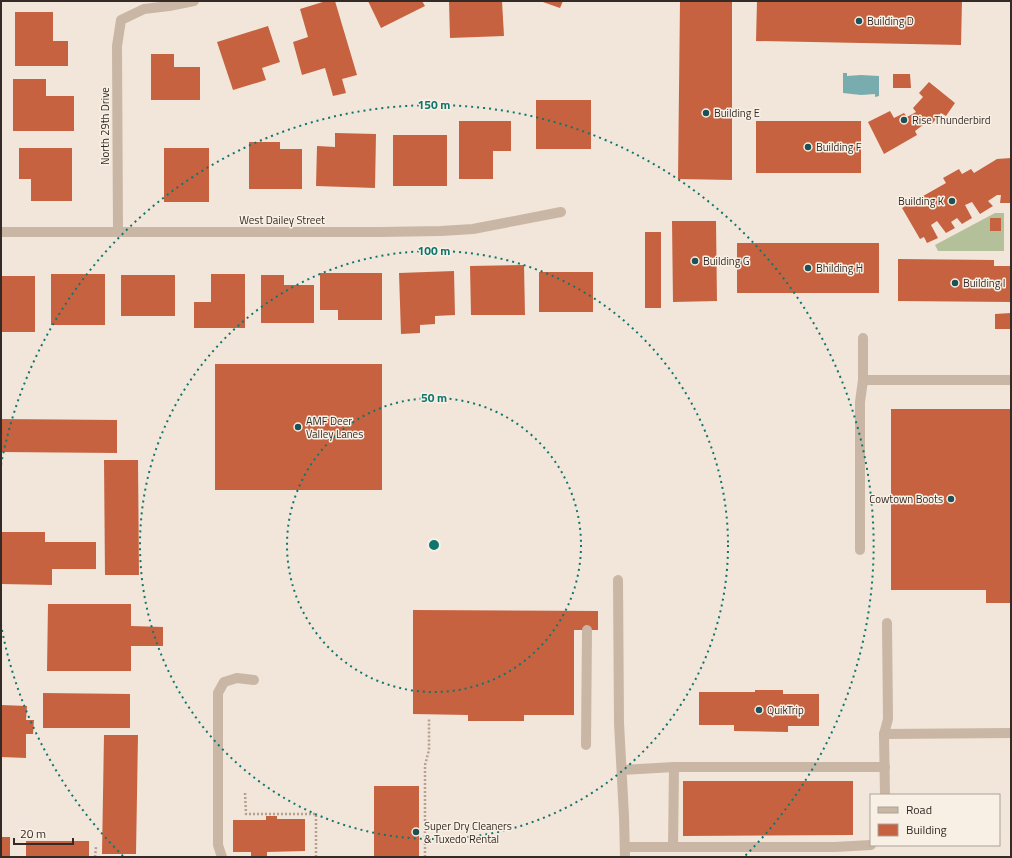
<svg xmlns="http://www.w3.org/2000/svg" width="1012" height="858" viewBox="0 0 1012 858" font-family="'Titillium Web',sans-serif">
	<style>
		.green { fill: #b3c099 }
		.water { fill: #78acae }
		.building { fill: #c76241 }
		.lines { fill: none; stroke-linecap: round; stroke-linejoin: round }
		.path { stroke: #b5a08f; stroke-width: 2.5; stroke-dasharray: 2 2; stroke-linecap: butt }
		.minor { stroke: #c9b6a5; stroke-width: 10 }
		.ring { fill: none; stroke: #0f766e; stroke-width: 2; stroke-dasharray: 2 4 }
		.poi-dot { fill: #1c5256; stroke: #f9f0e5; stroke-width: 1.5 }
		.labels { text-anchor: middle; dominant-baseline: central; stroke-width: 3; stroke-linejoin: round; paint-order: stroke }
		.poi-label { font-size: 11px; fill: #352b26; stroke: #f9f0e5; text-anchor: start }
		.street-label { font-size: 11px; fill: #352b26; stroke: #f9f0e5 }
		.centre { fill: #0f766e; stroke: #f9f0e5; stroke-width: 2 }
		.ring-label { font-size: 12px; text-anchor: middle; font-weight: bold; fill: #0f766e; stroke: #f9f0e5; stroke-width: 3; stroke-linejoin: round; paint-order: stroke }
	</style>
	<rect width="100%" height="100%" fill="#f1e6d9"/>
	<polygon class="green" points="995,213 1004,213 1004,251 938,251 935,245"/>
	<polygon class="water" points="843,73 847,73 847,76 861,75 879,76 879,96 875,97 875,94 861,95 843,93"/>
	<g class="building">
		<polygon points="326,1 335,1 357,75 342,79 346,93 333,96 325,68 302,75 293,42 308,37 300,9"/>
		<polygon points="368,1 422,1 425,6 381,28"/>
		<polygon points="449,1 502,1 504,36 450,38"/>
		<polygon points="540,1 563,1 560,8"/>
		<polygon points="680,1 732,1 732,180 678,179"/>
		<polygon points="757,1 962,1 961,45 756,41"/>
		<polygon points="15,12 53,12 53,41 68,41 68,66 15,66"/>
		<polygon points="268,26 280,62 262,68 266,80 233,90 217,42"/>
		<polygon points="151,54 174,54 174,67 200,67 200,100 151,100"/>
		<polygon points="893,74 910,74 911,88 893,88"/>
		<polygon points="13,79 46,79 46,96 74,96 74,131 13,131"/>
		<polygon points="929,82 955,103 946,116 941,113 931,125 927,122 915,131 917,135 884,154 868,122 890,111 894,118 904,113 907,117 916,112 913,108 923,97 919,93"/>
		<rect x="536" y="100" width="55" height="49"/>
		<polygon points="459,121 511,121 511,151 493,151 493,179 459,179"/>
		<rect x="756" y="121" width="105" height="52"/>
		<polygon points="335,133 376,134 375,188 316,186 317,146 335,147"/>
		<rect x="393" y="135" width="54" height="51"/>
		<polygon points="249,142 280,142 280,149 302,149 302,189 249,189"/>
		<polygon points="19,148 72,148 72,201 31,201 31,179 19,179"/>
		<rect x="164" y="148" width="45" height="54"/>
		<polygon points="1011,158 1011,203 1000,203 1001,195 997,195 988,201 993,206 980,214 972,202 965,205 972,218 962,224 957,218 951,222 955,228 946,233 937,221 931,225 938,238 927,243 924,237 920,239 902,208 946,183 943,178 959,169 962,174 971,169 974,173 997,159"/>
		<rect x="990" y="218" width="11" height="13"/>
		<polygon points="672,221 716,221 717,301 673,302"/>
		<rect x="645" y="232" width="16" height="76"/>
		<rect x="737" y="243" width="142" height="50"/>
		<polygon points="898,259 994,260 994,266 1011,266 1011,302 898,301"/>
		<polygon points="524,265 525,315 471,315 470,266"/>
		<polygon points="454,271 455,315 435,316 435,324 420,325 420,333 401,334 399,273"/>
		<rect x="539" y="272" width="54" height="40"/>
		<polygon points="320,273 382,273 382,320 338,320 338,310 320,310"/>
		<rect x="51" y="274" width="54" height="51"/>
		<polygon points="211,274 245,274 245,328 194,328 194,302 211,302"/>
		<rect x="121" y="275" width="54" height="41"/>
		<polygon points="261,275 284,275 284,285 314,285 314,323 261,323"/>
		<polygon points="2,276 35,276 35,332 1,332"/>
		<polygon points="1011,313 1011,329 995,329 995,314"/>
		<rect x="215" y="364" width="167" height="126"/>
		<polygon points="891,409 1011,409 1011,603 986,603 986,590 891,590"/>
		<polygon points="1,419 117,420 117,453 1,452"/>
		<polygon points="104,460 138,460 139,575 105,575"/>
		<polygon points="1,532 45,532 45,542 96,542 96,569 52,569 52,585 1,584"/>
		<polygon points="48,604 131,604 131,626 163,627 163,646 131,646 131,671 47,671"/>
		<polygon points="413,610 598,611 598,630 574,630 574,715 524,715 524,721 468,721 468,715 413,714"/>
		<polygon points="755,690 783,690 783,694 819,694 819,726 788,726 788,732 734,731 734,725 699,725 699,692 755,692"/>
		<polygon points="43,693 130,694 130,728 43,728"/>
		<polygon points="1,705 27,706 26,720 34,720 33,734 26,734 26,758 1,757"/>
		<polygon points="104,735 138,735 136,854 102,854"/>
		<polygon points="683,781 853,781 853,835 683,836"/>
		<rect x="374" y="786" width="45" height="71"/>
		<polygon points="266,816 277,816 277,819 305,819 305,851 267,852 267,857 251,856 251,852 233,852 233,820 266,820"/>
		<rect x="1" y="837" width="9" height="20"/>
		<rect x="26" y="841" width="63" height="16"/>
	</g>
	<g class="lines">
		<g class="path">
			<polyline points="245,793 246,814 316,814 316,856"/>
			<polyline points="95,857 96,847"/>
			<polyline points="425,857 425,765 429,750 429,718"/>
		</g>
		<g class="minor">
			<polyline points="1,232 381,232 441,231 473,229 561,212"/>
			<polyline points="118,232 117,46 121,20 144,9 169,6 194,1"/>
			<polyline points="863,380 1011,380"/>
			<polyline points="860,550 860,402 863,380 863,338"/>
			<polyline points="618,580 619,723 624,816 625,857"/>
			<polyline points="884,734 1011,733"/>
			<polyline points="586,745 587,630"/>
			<polyline points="622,770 674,767 885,767"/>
			<polyline points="885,795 884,734 888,719 887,623"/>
			<polyline points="625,847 835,847 871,845"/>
			<polyline points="673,847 674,767"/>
			<polyline points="222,857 218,845 218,693 224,682 237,678 254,680"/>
		</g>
	</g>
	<g class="ring">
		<circle cx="434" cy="545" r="147"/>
		<circle cx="434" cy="545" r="294"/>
		<path d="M123 856A440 440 0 0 1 1 625M1 465A440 440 0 1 1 745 856"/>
	</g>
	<g class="poi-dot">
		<circle cx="859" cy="21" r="4"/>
		<circle cx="706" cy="113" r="4"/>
		<circle cx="904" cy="120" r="4"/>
		<circle cx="808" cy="147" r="4"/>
		<circle cx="952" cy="201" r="4"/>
		<circle cx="695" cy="261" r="4"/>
		<circle cx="808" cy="268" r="4"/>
		<circle cx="955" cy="283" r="4"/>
		<circle cx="298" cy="427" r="4"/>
		<circle cx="951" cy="499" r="4"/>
		<circle cx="759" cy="710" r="4"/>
		<circle cx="416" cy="832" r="4"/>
	</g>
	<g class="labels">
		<g class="poi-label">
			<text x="867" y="21">Building D</text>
			<text x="714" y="113">Building E</text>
			<text x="912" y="120">Rise Thunderbird</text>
			<text x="816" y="147">Building F</text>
			<text x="944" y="201" text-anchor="end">Building K</text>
			<text x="703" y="261">Building G</text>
			<text x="816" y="268">Bhilding H</text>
			<text x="963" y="283">Building I</text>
			<text x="306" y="421">AMF Deer<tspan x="306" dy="13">Valley Lanes</tspan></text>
			<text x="943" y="499" text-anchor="end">Cowtown Boots</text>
			<text x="767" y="710">QuikTrip</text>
			<text x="424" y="826">Super Dry Cleaners<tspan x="424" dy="13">&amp; Tuxedo Rental</tspan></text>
		</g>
		<g class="street-label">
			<text transform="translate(105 126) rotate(-90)">North 29th Drive</text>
			<text x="282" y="220">West Dailey Street</text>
		</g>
	</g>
	<circle cx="434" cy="545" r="6" class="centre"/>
	<g class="ring-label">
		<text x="434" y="109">150 m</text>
		<text x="434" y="255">100 m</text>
		<text x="434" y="402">50 m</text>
	</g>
	<rect width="1012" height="858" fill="none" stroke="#352b26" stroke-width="4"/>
	<rect x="870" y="794" width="130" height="52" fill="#f9f0e5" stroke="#aba199"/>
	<rect x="878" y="807" width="20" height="6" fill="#c9b6a5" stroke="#aba199"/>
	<text x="906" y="814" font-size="12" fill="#352b26">Road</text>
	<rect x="878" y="824" width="20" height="12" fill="#c76241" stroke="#aba199"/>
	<text x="906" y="834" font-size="12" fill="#352b26">Building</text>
	<path d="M14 838v6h59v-6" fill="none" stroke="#352b26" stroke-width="2"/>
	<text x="20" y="838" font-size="12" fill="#352b26" stroke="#f9f0e5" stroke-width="3" paint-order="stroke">20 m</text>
</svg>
